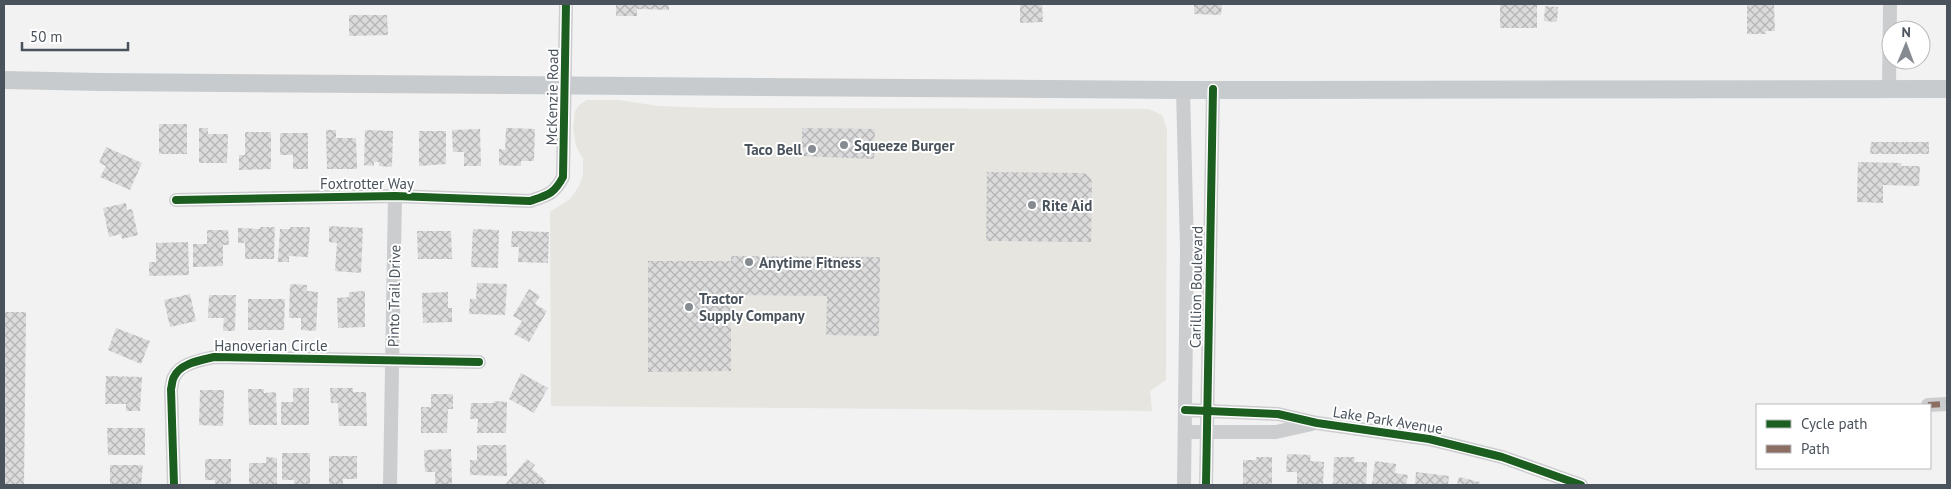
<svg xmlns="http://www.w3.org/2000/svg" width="1951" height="489" viewBox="0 0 1951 489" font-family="'PT Sans',sans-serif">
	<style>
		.commercial { fill: #e6e5e0 }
		.building { fill: url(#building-cross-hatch) }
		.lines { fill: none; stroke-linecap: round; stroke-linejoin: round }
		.minor { stroke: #cccdcf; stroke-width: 14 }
		.major { stroke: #c8cbcd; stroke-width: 18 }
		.quiet { stroke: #8d6e63; stroke-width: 6; stroke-dasharray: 12 6; stroke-linecap: butt }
		.cycleway-casing { stroke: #fff; stroke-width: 11 }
		.cycleway { stroke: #1b5e20; stroke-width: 8 }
		.poi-dot { fill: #858b90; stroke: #fff; stroke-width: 2 }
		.labels { text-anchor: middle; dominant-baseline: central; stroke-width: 4; stroke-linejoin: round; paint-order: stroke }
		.street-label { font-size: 15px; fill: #4a535c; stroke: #fff }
		.poi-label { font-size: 15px; font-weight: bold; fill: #4a535c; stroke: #fff; text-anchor: start }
	</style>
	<defs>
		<pattern id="building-cross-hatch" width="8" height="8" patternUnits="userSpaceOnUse" patternTransform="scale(1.25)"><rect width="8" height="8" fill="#dbdbdc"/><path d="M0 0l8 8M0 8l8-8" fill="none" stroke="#b4b4b6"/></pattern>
	</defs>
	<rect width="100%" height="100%" fill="#f2f2f2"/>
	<polygon class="commercial" points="587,100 619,100 658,106 718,108 1149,109 1162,115 1167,129 1166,380 1150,391 1152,411 551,406 550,212 570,199 579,186 583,175 583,159 576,146 573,127 575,111 579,105"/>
	<g class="building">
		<polygon points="616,4 669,4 669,10 637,9 637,16 616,16"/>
		<polygon points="1020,4 1042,4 1043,22 1020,23"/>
		<polygon points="1194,4 1222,4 1221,15 1194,14"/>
		<polygon points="1516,4 1537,4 1537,28 1500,28 1500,5 1516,5"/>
		<polygon points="1747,4 1774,4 1775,31 1766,31 1766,34 1747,34"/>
		<polygon points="1545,6 1558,7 1557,22 1544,21"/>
		<polygon points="349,15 387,15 388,35 349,36"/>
		<rect x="159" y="124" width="28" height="30"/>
		<polygon points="199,128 208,128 208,134 228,134 227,163 199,163"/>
		<polygon points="506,128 535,129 534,161 521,161 521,166 499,165 499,149 505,150"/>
		<polygon points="802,128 875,129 874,159 802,156"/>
		<polygon points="480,129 481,166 464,166 464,152 453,152 452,130"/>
		<polygon points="326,130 336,130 336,138 356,138 357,169 327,169"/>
		<polygon points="365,130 393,131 392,167 379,166 379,162 374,162 374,166 364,165"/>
		<polygon points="419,131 446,131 446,164 419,166"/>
		<polygon points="245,132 271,132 271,169 239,170 239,155 245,155"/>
		<polygon points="280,133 308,133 308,169 293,169 293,155 280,155"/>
		<polygon points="1871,142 1929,142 1929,154 1870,154"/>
		<polygon points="106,147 142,163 130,190 100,177 106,166 99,163"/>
		<polygon points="1858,162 1902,163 1901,166 1920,166 1919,186 1883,185 1883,203 1857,202"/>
		<polygon points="987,172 1081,173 1086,174 1090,177 1092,182 1091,242 986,241"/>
		<polygon points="126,203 127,210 132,209 138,235 122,239 121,234 109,237 103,208"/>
		<polygon points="329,226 363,228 361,273 335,271 337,243 329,242"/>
		<polygon points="260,227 275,227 274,259 245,259 245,243 238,243 238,228 260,229"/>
		<polygon points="290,227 310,227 308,257 289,256 289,262 278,262 280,229 290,229"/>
		<polygon points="473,229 499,230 498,268 471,267"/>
		<polygon points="207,230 228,230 229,245 223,245 223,266 193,267 193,244 207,244"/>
		<polygon points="417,231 451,231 452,259 418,259"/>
		<polygon points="512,231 549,232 548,263 518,262 519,247 511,247"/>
		<polygon points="188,242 189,275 149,276 149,262 156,262 156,243"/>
		<polygon points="731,256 880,257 879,336 826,335 827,296 731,295 731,371 648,372 648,261 731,261"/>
		<polygon points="477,283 507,284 505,315 469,314 470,299 476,299"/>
		<polygon points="290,284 307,285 307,291 318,292 316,331 301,330 301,318 289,318"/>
		<polygon points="529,289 540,296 535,304 547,311 529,342 514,334 522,321 513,316"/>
		<polygon points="365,291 365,327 338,328 337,298 349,297 349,292"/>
		<polygon points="448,292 448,308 452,308 452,322 423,323 422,293"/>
		<polygon points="190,294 196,321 170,327 164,300"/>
		<polygon points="209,295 236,295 235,331 223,331 224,318 208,318"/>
		<polygon points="248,299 285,299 284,330 248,330"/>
		<polygon points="4,312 26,312 24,485 4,485"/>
		<polygon points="116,328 150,341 141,364 108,350"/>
		<polygon points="521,373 548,388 534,413 509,399"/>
		<polygon points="106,376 142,377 140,411 126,411 126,404 105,404"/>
		<polygon points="293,388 309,388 309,425 281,425 281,402 293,402"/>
		<polygon points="330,388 353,388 353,392 366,392 367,426 339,426 338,403 331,403"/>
		<polygon points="248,389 264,389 264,393 276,392 277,425 249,425"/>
		<polygon points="200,390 224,390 223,426 199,425"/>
		<polygon points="431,394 453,394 453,409 448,409 447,433 421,433 421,407 431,407"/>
		<polygon points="494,401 507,402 506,433 477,433 478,419 470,419 471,403 494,403"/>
		<polygon points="107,428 145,428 145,455 108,455"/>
		<polygon points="477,445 506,445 507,476 470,475 470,460 477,460"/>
		<polygon points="451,449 452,485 435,485 435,472 425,472 424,450"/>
		<polygon points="282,453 310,453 310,485 294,485 294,480 282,480"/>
		<polygon points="1287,454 1311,455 1310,461 1324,462 1323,485 1297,484 1297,472 1286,472"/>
		<polygon points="329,456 357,456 357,479 343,479 343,485 329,485"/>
		<polygon points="266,457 277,458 277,485 249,485 249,463 266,463"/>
		<polygon points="1256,457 1272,457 1272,485 1243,485 1243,460 1256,460"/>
		<polygon points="1334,457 1355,457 1354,462 1367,462 1366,485 1333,485"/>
		<polygon points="205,459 231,459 231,485 215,485 215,480 205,480"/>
		<polygon points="527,459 535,465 532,469 546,481 543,485 505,485"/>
		<polygon points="1375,461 1396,464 1395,473 1408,475 1406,485 1372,485"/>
		<polygon points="110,465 143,465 141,485 110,485"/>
		<polygon points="1416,472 1449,476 1448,485 1415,485"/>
		<polygon points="1459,477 1480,482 1479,485 1457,485"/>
	</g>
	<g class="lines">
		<g class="minor">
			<polyline points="1889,89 1890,4"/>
			<polyline points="1183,90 1187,249 1184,485"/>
			<path d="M176,200L395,196L530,201C548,195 554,194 563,177L566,4"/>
			<polyline points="1928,405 1947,404"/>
			<polyline points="1185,410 1278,414 1317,423 1429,439 1502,457 1581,485"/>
			<polyline points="1185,432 1276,432 1312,424"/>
			<path d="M174,485L171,389C172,386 172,380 174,377C180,363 202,360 214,357L479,362"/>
			<polyline points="390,485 395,196"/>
			<polyline points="1206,485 1213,89"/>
		</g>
		<polyline class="major" points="4,80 100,82 1183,90 1947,89"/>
		<polyline class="quiet" points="1928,405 1947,404"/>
		<defs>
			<g id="cycleway">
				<path d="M176,200L395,196L530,201C548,195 554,194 563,177L566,4"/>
				<polyline points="1185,410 1278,414 1317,423 1429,439 1502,457 1581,485"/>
				<path d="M174,485L171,389C172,386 172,380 174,377C180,363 202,360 214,357L479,362"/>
				<polyline points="1206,485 1213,89"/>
			</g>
		</defs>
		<use href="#cycleway" class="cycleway-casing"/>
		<use href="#cycleway" class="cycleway"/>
	</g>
	<g class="poi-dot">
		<circle cx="844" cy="145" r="5"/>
		<circle cx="812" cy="149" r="5"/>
		<circle cx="1032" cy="205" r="5"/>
		<circle cx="749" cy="262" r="5"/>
		<circle cx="689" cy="307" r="5"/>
	</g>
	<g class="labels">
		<g class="street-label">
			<text transform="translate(552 97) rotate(-89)">McKenzie Road</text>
			<text x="367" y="183">Foxtrotter Way</text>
			<text transform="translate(1196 287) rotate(-89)">Carillion Boulevard</text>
			<text transform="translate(394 296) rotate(-89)">Pinto Trail Drive</text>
			<text x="271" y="345">Hanoverian Circle</text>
			<text transform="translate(1388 420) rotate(9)">Lake Park Avenue</text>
		</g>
		<g class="poi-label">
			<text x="854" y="145">Squeeze Burger</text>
			<text x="802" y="149" text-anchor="end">Taco Bell</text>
			<text x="1042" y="205">Rite Aid</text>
			<text x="759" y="262">Anytime Fitness</text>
			<text x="699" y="298">Tractor<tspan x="699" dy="17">Supply Company</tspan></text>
		</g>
	</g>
	<rect width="1951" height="489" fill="none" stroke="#4a535c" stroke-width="10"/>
	<rect x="1756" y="404" width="175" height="65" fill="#ffffff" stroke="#b7babe"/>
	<rect x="1766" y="420" width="25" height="8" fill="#1b5e20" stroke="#b7babe"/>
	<text x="1801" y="429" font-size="15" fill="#4a535c">Cycle path</text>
	<rect x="1766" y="445" width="25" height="8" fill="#8d6e63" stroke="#b7babe"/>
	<text x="1801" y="454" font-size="15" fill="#4a535c">Path</text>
	<g transform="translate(1906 45) rotate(1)"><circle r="24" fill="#ffffff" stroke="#b7babe"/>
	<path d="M0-4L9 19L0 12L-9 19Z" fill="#858b90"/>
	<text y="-8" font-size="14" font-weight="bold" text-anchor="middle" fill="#4a535c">N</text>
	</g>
	<path d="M22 42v8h106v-8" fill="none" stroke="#4a535c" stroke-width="2.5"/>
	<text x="30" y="42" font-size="15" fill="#4a535c" stroke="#ffffff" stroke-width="4" paint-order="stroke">50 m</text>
</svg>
